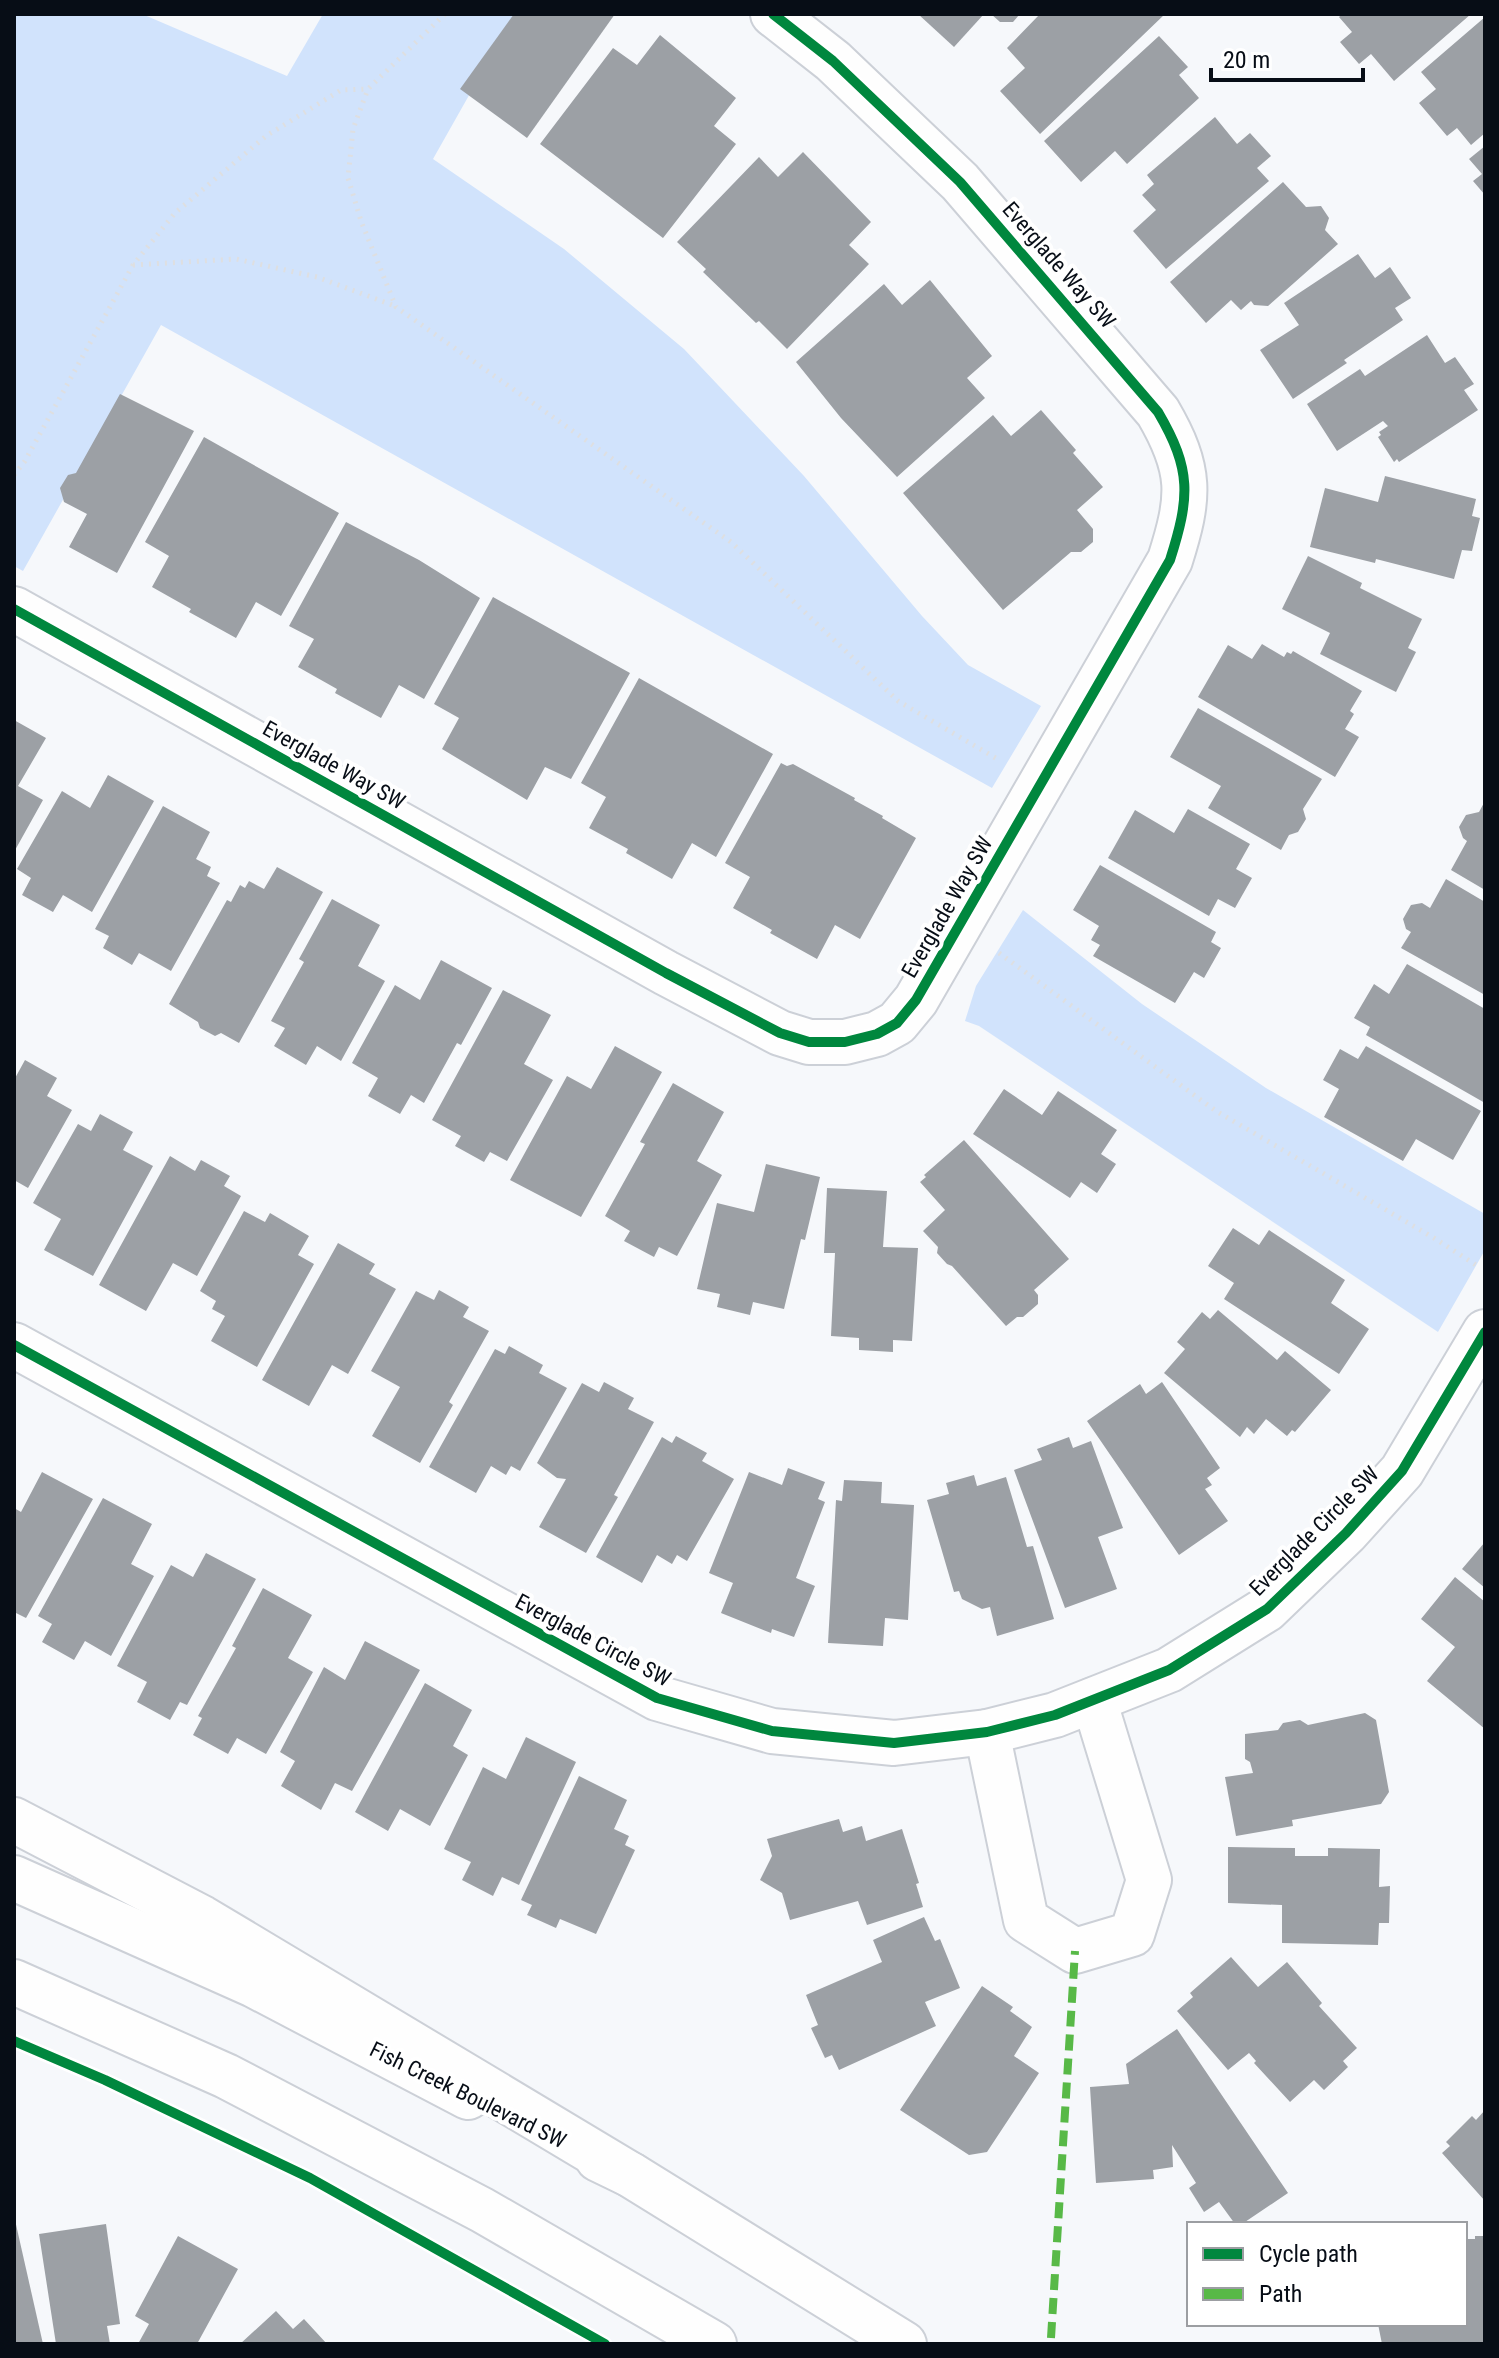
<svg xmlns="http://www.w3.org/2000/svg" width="1499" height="2358" viewBox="0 0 1499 2358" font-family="'Roboto Condensed',sans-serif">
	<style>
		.green { fill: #d1e3fc }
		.building { fill: #9ca0a5 }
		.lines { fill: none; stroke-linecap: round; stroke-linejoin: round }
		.minor-casing { stroke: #ccd0d7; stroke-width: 48 }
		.major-casing { stroke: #ccd0d7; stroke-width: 48 }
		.highway-casing { stroke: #ccd0d7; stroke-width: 48 }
		.path { stroke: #dedfe1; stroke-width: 5; stroke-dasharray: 2 6; stroke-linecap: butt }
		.minor { stroke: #fefefe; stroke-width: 44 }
		.major { stroke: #fefefe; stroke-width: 44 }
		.highway { stroke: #fefefe; stroke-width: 44 }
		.quiet { stroke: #58b947; stroke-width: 8; stroke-dasharray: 16 8; stroke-linecap: butt }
		.cycleway-casing { stroke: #fff; stroke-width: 15 }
		.cycleway { stroke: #00873e; stroke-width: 10 }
		.labels { text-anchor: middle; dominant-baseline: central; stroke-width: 8; stroke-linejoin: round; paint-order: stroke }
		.street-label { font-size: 22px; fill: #070d16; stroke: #fff }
	</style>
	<rect width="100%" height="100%" fill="#f6f8fb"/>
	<g class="green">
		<polygon points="14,14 142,14 287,76 323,14 515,14 433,159 564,249 684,349 804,476 922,616 968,665 1041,706 992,788 161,325 23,571 14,566"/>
		<polygon points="1023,910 1142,1004 1266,1088 1485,1214 1485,1250 1438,1332 979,1026 965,1021 976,986"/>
	</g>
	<g class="building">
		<polygon points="514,14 615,14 527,138 460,89"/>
		<polygon points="918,14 984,14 954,47"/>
		<polygon points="991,14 1020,14 1013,22 1000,22"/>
		<polygon points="1040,14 1165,14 1040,134 1000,91 1025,68 1007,48"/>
		<polygon points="1342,14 1471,14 1394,81 1371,54 1359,64 1340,42 1352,32 1339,17"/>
		<polygon points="1485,17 1485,133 1471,145 1457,128 1447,136 1419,103 1436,89 1421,72"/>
		<polygon points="660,35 736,98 714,126 736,144 663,238 540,144 613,48 637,65"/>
		<polygon points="1159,36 1188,67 1179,75 1199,98 1127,164 1115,151 1081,182 1044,141"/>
		<polygon points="1215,117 1237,144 1250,133 1271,156 1257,168 1269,181 1166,269 1133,231 1156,210 1142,195 1154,184 1147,175"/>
		<polygon points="1485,146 1485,195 1473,181 1482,174 1469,159"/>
		<polygon points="803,152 871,222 849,245 869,264 787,349 759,321 756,323 703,272 706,269 677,242 759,157 778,177"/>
		<polygon points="1283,182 1306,207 1321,206 1329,218 1325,230 1338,244 1268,306 1254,305 1251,301 1241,310 1231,300 1206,323 1170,282"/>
		<polygon points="1358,254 1375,278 1390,267 1411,298 1395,308 1403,320 1344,360 1347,363 1293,399 1260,350 1299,325 1284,303"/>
		<polygon points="930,280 992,356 967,378 985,398 897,477 841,418 796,362 884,284 902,305"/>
		<polygon points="1427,335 1445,363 1455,357 1474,384 1464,390 1478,410 1399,462 1397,459 1394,462 1378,437 1381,435 1379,432 1388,426 1383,421 1337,451 1307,404 1360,369 1365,376"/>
		<polygon points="120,394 194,431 117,573 69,547 87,514 64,502 60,488 68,475 76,473"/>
		<polygon points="1041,410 1076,450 1073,453 1103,487 1077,510 1093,529 1093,542 1081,552 1071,552 1003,610 903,493 993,415 1011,436"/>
		<polygon points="204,437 339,513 281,616 256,602 236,638 189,612 191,609 152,587 169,556 145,542"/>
		<polygon points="1385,476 1476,499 1472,516 1480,518 1472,551 1462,550 1454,579 1376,559 1375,563 1310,547 1325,488 1378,502"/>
		<polygon points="346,522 419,560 480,598 424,699 399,685 381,718 335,693 337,689 298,667 314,639 289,626"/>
		<polygon points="1308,556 1362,583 1360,588 1422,619 1408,648 1416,652 1396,692 1320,654 1330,633 1282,609"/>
		<polygon points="493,597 630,673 571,779 545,767 527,800 442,749 459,718 434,704"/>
		<polygon points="1262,644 1284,657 1287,652 1291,654 1293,651 1362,691 1350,711 1354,714 1345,729 1359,737 1335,777 1198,697 1228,645 1252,659"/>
		<polygon points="639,678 773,754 716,857 692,843 672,879 626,853 628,849 589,828 606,797 581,783"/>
		<polygon points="1198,708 1322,779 1303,809 1306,819 1298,832 1289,835 1281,850 1208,808 1221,786 1170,757"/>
		<polygon points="14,720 46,738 18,786 43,800 14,852"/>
		<polygon points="781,763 787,766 793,764 813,775 855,798 854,800 883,816 882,818 916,838 860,939 835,925 817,959 770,933 772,930 733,908 750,877 725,863"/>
		<polygon points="108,775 154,801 92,912 63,895 53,912 22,895 31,878 17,869 62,791 90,808"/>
		<polygon points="1485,801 1485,890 1451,870 1467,841 1463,838 1459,827 1466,815 1479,812"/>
		<polygon points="163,806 210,832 196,859 211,867 207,876 220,883 171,971 139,953 132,965 103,948 109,936 95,929"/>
		<polygon points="1188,809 1250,844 1236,869 1252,878 1235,908 1218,899 1209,916 1108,858 1135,810 1174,833"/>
		<polygon points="1100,865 1216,932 1211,942 1221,948 1204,978 1194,972 1175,1003 1093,956 1100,945 1091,940 1099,926 1073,910"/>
		<polygon points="277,867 323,892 239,1043 221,1033 215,1036 200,1028 198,1022 169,1004 227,900 231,902 240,885 245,888 249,881 264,889"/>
		<polygon points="1446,879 1485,902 1485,995 1401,948 1411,932 1406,929 1403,919 1411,905 1422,903 1430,908"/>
		<polygon points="332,899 380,925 358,966 385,981 341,1061 317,1046 306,1065 274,1046 285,1028 271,1021 304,962 299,959"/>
		<polygon points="441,960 492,988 461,1045 457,1043 424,1103 411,1095 400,1114 368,1096 378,1078 352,1063 395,985 420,1000"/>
		<polygon points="1407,964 1485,1009 1485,1103 1366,1035 1370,1027 1354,1018 1374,984 1389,994"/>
		<polygon points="503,990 551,1015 524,1064 553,1080 507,1161 490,1152 484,1162 455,1146 461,1136 432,1120"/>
		<polygon points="615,1046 662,1072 581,1217 510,1180 567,1076 591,1089"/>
		<polygon points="1366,1046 1481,1111 1453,1160 1416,1139 1403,1161 1324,1117 1339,1089 1323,1080 1340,1049 1358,1059"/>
		<polygon points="25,1060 57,1078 47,1096 72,1110 28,1188 14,1180 14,1080"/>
		<polygon points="673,1083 724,1112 697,1161 722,1175 677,1256 659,1247 654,1257 624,1241 630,1231 605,1216 645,1144 640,1142"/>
		<polygon points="1004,1089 1042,1115 1058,1091 1117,1130 1101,1154 1116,1164 1097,1193 1081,1182 1070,1198 973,1134"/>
		<polygon points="100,1114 133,1132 123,1150 153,1166 93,1276 44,1250 61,1219 33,1203 78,1124 91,1131"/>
		<polygon points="964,1140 1069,1259 1034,1290 1038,1295 1038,1304 1023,1317 1017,1317 1006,1326 952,1266 947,1264 937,1253 938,1247 923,1231 945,1210 920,1182 926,1177 924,1175"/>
		<polygon points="170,1156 195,1171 201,1160 230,1176 224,1186 241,1196 197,1276 173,1263 146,1311 99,1285"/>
		<polygon points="766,1164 820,1177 805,1240 801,1239 784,1309 753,1302 750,1315 717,1307 720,1294 697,1289 717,1203 754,1212"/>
		<polygon points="827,1188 887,1191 883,1247 918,1248 912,1341 893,1340 893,1352 859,1350 859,1338 831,1336 835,1253 824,1253"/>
		<polygon points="244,1211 265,1222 270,1213 309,1236 298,1255 314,1264 257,1367 211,1341 225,1316 212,1309 216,1301 200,1291"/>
		<polygon points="1233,1228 1259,1245 1269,1230 1345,1280 1331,1303 1369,1329 1339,1374 1224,1299 1234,1283 1208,1266"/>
		<polygon points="338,1243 375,1264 369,1274 396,1289 348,1374 332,1365 309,1406 262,1380"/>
		<polygon points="439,1290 469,1307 463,1317 489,1331 449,1402 453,1405 420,1463 372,1436 400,1387 371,1371 416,1291 434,1300"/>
		<polygon points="1218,1310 1277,1360 1285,1351 1331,1390 1295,1432 1292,1430 1287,1436 1266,1419 1254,1434 1247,1427 1240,1437 1164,1373 1185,1349 1177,1342 1202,1312 1210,1319"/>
		<polygon points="509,1346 543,1365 539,1373 567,1388 520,1471 511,1466 506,1475 491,1466 476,1493 429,1467 495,1349 505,1354"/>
		<polygon points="604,1382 634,1398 628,1409 654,1422 614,1495 618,1497 586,1553 539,1527 566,1479 557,1478 537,1463 582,1383 599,1392"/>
		<polygon points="1162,1382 1220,1468 1207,1478 1212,1485 1205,1489 1228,1521 1179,1555 1087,1421 1140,1384 1146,1394"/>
		<polygon points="676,1436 707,1453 702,1461 734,1479 687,1561 677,1555 672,1564 657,1555 642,1583 596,1557 662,1437 672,1443"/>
		<polygon points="1069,1437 1073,1448 1091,1441 1123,1528 1098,1537 1117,1589 1065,1608 1014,1470 1042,1460 1037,1449"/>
		<polygon points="788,1468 825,1482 818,1499 825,1502 796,1578 815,1586 794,1637 772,1629 771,1633 721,1613 733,1583 709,1573 749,1472 782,1485"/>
		<polygon points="42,1472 93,1499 26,1618 14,1612 14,1508 21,1512"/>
		<polygon points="974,1475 977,1486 1006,1477 1027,1547 1033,1546 1054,1619 997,1636 990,1607 982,1609 962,1599 959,1591 954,1592 927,1500 949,1494 946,1483"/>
		<polygon points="844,1480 882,1482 881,1503 914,1505 908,1620 885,1618 883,1646 828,1643 836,1500 842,1501"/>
		<polygon points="103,1498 152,1524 131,1564 154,1576 111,1656 85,1641 74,1660 42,1642 52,1624 38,1616"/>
		<polygon points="1485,1542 1485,1588 1462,1569"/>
		<polygon points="206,1553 256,1579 187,1705 180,1702 170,1720 137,1702 147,1682 117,1666 171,1565 193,1577"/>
		<polygon points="1455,1577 1485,1602 1485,1729 1427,1681 1455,1647 1421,1619"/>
		<polygon points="263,1588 312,1615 288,1658 313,1672 266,1754 237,1738 228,1754 193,1735 202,1718 198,1716 236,1648 232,1646"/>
		<polygon points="365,1641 420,1670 352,1791 335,1783 321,1810 281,1786 295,1761 280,1752 324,1667 345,1680"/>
		<polygon points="425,1683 472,1710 453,1746 468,1755 430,1826 400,1809 388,1831 355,1812"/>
		<polygon points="1365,1713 1376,1720 1389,1792 1381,1804 1292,1820 1293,1826 1236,1836 1225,1777 1253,1773 1250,1762 1245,1759 1245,1734 1278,1730 1283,1723 1300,1720 1308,1725"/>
		<polygon points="526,1737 576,1762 519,1885 502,1877 493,1896 462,1880 471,1862 444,1849 483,1767 506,1779"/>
		<polygon points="579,1776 627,1800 614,1829 629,1836 625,1845 635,1850 596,1934 560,1919 556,1928 527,1915 532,1905 521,1900"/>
		<polygon points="839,1819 843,1832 862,1826 866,1841 902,1829 919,1883 916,1884 923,1907 867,1925 858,1901 790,1920 782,1893 760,1880 772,1856 767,1839"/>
		<polygon points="1228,1847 1295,1848 1295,1856 1328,1856 1328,1848 1380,1849 1379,1887 1390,1886 1389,1923 1379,1923 1378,1945 1282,1943 1282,1905 1228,1903"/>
		<polygon points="924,1917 935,1941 940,1939 960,1988 925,2002 936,2026 839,2070 832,2055 825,2058 811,2028 818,2025 806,1995 882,1962 873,1940"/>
		<polygon points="1231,1957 1258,1987 1287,1962 1322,2003 1319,2006 1357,2048 1343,2061 1348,2067 1324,2090 1314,2080 1290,2102 1254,2063 1256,2061 1249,2053 1228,2070 1177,2011 1193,1997 1190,1993"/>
		<polygon points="982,1986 1013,2007 1010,2011 1032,2027 1014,2056 1039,2073 987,2152 969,2155 900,2110"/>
		<polygon points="1177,2029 1288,2193 1242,2224 1235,2224 1219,2202 1204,2212 1189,2188 1196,2183 1172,2145 1173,2167 1153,2170 1154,2179 1096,2183 1090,2087 1129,2084 1126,2064"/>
		<polygon points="1485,2110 1485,2201 1442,2153 1450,2146 1446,2142 1472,2116 1476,2120"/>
		<polygon points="14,2220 15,2220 43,2344 14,2344"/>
		<polygon points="106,2224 120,2324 107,2326 110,2344 56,2344 39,2234"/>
		<polygon points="178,2236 238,2269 197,2344 138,2344 149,2324 135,2316"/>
		<polygon points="1475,2236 1485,2236 1485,2344 1382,2344 1378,2324 1465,2324 1465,2239 1475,2239"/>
		<polygon points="276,2311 293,2329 304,2319 327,2344 240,2344"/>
	</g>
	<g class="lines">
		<defs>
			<g id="minor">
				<path d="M14,609L666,973L780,1033L809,1042H845L877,1034L897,1023L916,1000L1170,560C1190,497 1192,470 1158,412L960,182L833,61L773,14"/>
				<polyline points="14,1345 657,1698 772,1731 894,1743 987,1732 1055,1715 1169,1670 1267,1609 1346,1533 1402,1471 1485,1332"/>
				<polyline points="987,1732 1026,1920 1075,1951 1132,1934 1149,1880 1094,1700"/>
			</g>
			<g id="major">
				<polyline points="14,1878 254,1985 468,2097"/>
				<polyline points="14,1982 226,2076 482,2210 714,2344"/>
				<polyline points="598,2159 631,2175 904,2344"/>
			</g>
			<polyline id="highway" points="14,1820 202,1918 631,2175"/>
		</defs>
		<use href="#minor" class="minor-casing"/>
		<use href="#major" class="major-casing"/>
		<use href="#highway" class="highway-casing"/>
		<g class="path">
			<polyline points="445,14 368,89 353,129 348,178 361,221 396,307 731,542 898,701 999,760"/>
			<polyline points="133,265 236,259 317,277 395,306"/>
			<polyline points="14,475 25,461 133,265 175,213 266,136 341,90 368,89"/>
			<polyline points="999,953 1216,1111 1434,1238 1476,1265"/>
		</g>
		<use href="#minor" class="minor"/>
		<use href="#major" class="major"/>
		<use href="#highway" class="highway"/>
		<polyline class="quiet" points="1051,2338 1075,1951"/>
		<defs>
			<g id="cycleway">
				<path d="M14,609L666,973L780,1033L809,1042H845L877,1034L897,1023L916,1000L1170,560C1190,497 1192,470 1158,412L960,182L833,61L773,14"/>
				<polyline points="14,1345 657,1698 772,1731 894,1743 987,1732 1055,1715 1169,1670 1267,1609 1346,1533 1402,1471 1485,1332"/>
				<polyline points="14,2041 105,2080 310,2178 605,2344"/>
			</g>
		</defs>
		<use href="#cycleway" class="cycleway-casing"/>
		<use href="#cycleway" class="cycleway"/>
	</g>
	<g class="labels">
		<g class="street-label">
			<text transform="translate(1059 265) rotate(49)">Everglade Way SW</text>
			<text transform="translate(334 765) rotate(29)">Everglade Way SW</text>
			<text transform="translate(947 907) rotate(-60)">Everglade Way SW</text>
			<text transform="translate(1314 1531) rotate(-45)">Everglade Circle SW</text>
			<text transform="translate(593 1640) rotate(28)">Everglade Circle SW</text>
			<text transform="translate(468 2095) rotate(26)">Fish Creek Boulevard SW</text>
		</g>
	</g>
	<rect width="1499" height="2358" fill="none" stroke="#070d16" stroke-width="32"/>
	<rect x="1187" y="2222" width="280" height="104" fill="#ffffff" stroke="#9c9ea2" stroke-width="2"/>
	<rect x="1203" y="2248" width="40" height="12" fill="#00873e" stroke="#9c9ea2" stroke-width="2"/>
	<text x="1259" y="2262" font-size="24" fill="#070d16">Cycle path</text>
	<rect x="1203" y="2288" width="40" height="12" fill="#58b947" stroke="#9c9ea2" stroke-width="2"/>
	<text x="1259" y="2302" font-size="24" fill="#070d16">Path</text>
	<path d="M1211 68v12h152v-12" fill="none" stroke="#070d16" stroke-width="4"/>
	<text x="1223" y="68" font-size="24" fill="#070d16" stroke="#ffffff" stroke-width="6" paint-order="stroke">20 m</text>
</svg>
